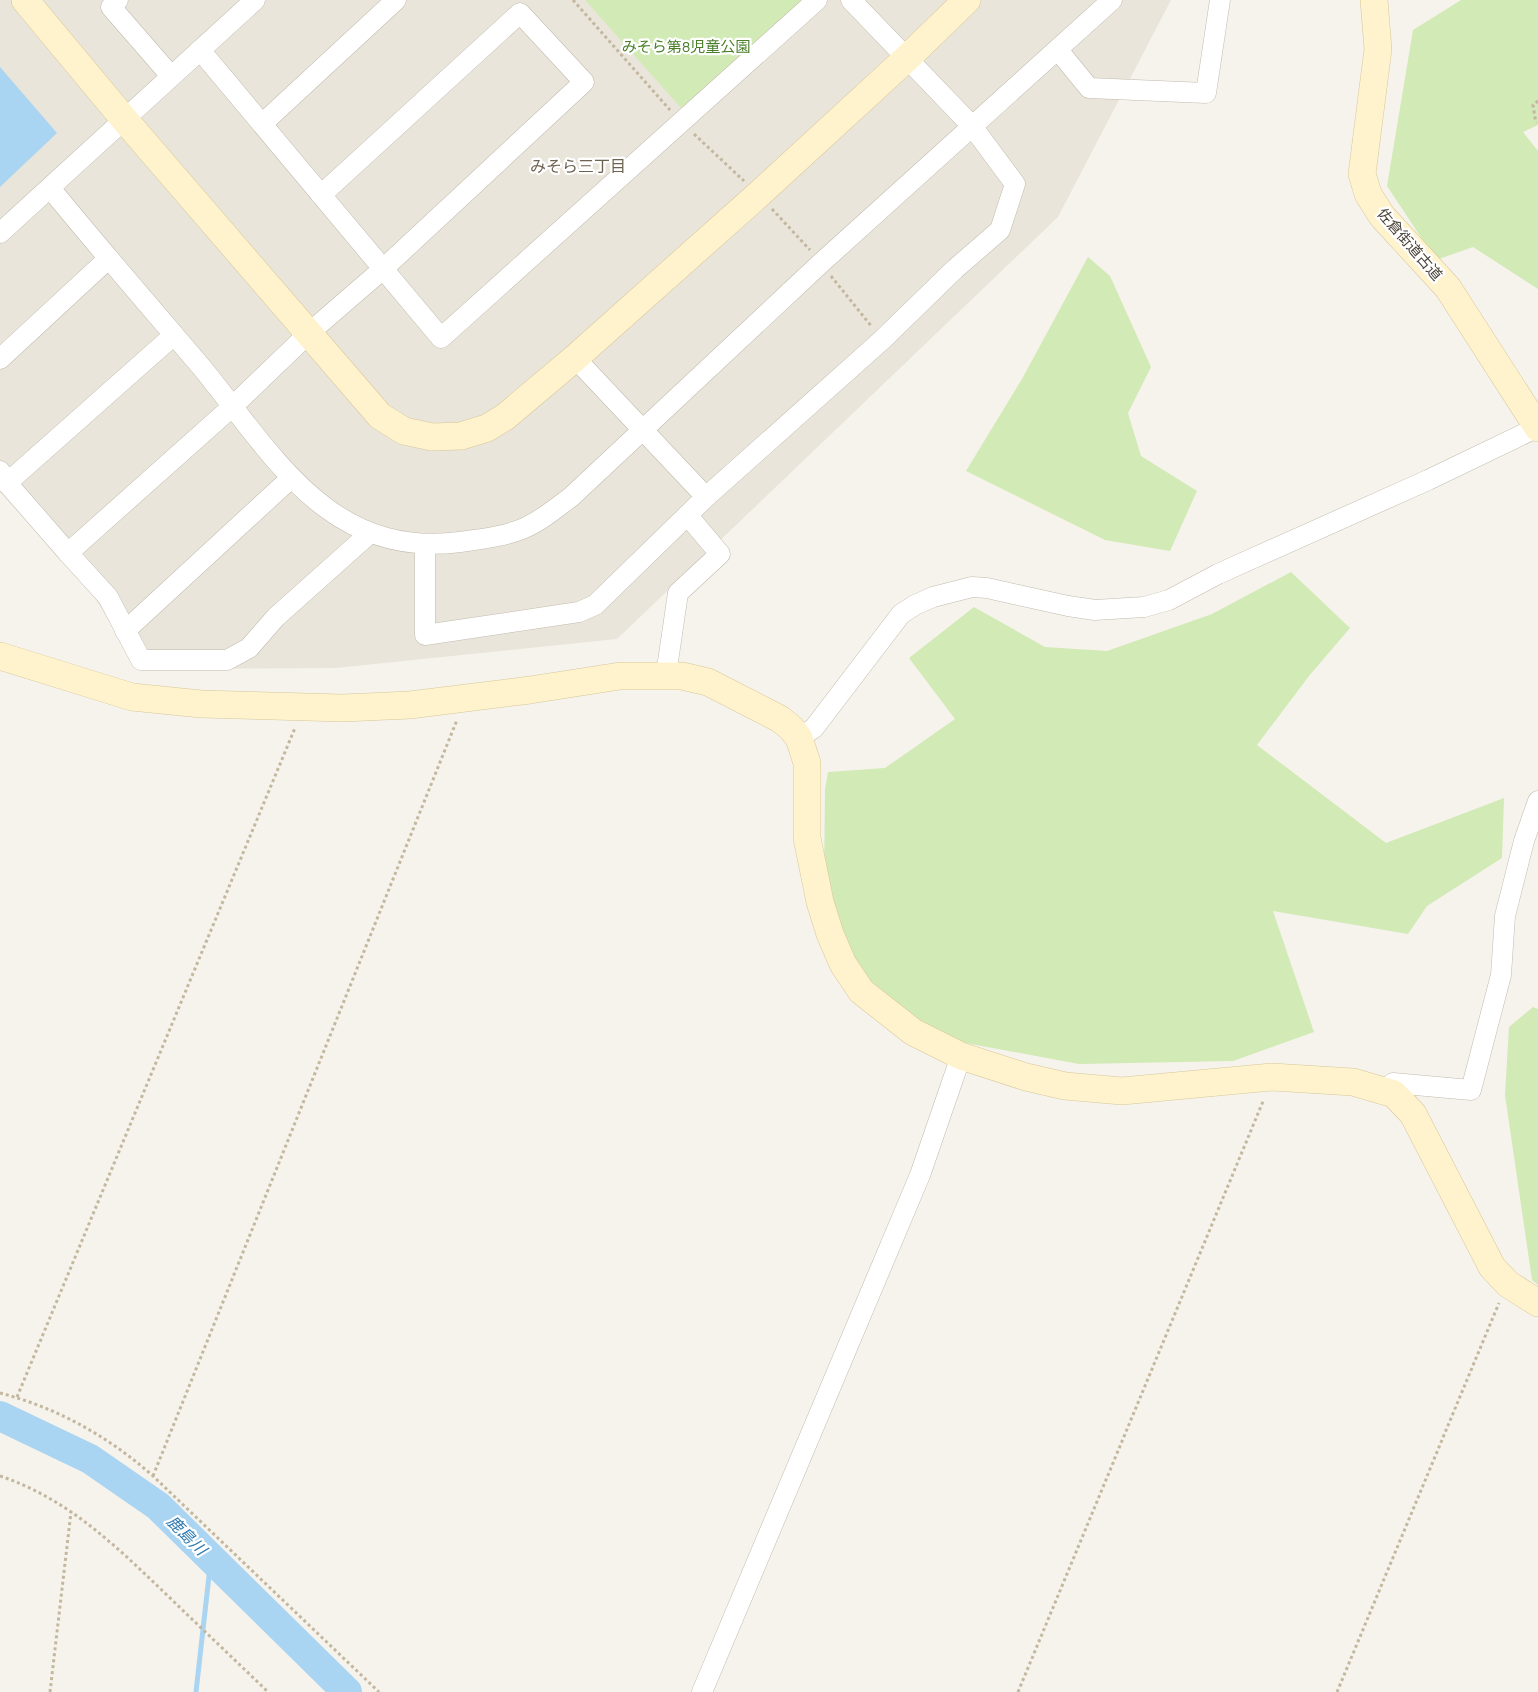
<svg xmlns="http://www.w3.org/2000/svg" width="1538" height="1692" viewBox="0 0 1538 1692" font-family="Manrope,'Noto Sans JP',sans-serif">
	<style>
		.residential { fill: #eae5da }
		.green { fill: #d2eab5 }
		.water { fill: #a9d4f2 }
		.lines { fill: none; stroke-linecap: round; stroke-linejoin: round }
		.stream { stroke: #a9d4f2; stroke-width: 5 }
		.river { stroke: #a9d4f2; stroke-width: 30 }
		.street-casing { stroke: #c2bbae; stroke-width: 21 }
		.secondary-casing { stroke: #d6c79b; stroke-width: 28 }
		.path { stroke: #c4b79f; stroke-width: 3; stroke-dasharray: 3 3; stroke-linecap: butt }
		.street { stroke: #fff; stroke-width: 20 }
		.secondary { stroke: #fff3cd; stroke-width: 27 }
		.labels { text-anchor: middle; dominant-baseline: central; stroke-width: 4.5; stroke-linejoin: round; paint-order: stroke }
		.park-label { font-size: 15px; fill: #4a7f2a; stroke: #fff }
		.street-label { font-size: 15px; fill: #4b4439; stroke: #fff }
		.neighbourhood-label { font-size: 16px; fill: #6e6250; stroke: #fff }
		.water-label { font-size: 16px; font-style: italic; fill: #2e7ab2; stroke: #fff }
	</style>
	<rect width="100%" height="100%" fill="#f6f3ec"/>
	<polygon class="residential" points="0,0 1171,0 1058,217 617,639 336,668 138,669 92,593 0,492"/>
	<g class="green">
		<polygon points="585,0 802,0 683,110"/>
		<polygon points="1461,0 1538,0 1538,125 1523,132 1538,151 1538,289 1473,247 1436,260 1387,186 1413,30"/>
		<polygon points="1088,257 1110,276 1151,367 1128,413 1141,456 1197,491 1170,551 1105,540 966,471 1022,379"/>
		<polygon points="1291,572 1350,628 1309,676 1257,745 1386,843 1504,798 1502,858 1427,906 1408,934 1273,911 1314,1032 1233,1061 1079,1064 933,1037 854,967 824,881 825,789 828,772 885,768 955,719 909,658 974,607 1045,647 1107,651 1212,614"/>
		<polygon points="1533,1007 1538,1009 1538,1285 1532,1280 1505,1095 1509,1027"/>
	</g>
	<polygon class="water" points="0,67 57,133 0,187"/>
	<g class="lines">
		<polyline class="stream" points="196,1692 211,1558"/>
		<polyline class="river" points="0,1416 90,1459 158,1506 347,1692"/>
		<defs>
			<g id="street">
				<polyline points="118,0 111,7 171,76"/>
				<polyline points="200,50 441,338 817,0"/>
				<polyline points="1058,50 1089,88 1206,93 1220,0"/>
				<polyline points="262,124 396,0"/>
				<path d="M50,188C100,249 152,309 203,369C274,456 330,559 460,542C481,539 502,537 522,529C540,522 556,508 571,497L821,263L1112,0"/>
				<polyline points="321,195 520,13 584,82 383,269 309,333 233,406 68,553 108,597 141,660 227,660 249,648 276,617 369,534"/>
				<polyline points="0,233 255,0"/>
				<polyline points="575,358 706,497"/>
				<polyline points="0,359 108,259"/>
				<polyline points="0,471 7,483 68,553"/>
				<polyline points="7,483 174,335"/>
				<polyline points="425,545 425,635 579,612 595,605 706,497 882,340 955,269 1000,230 1015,184 972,126 851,0"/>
				<polyline points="125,631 291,478"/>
				<polyline points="666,675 678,593 720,554 688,516"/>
				<polyline points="799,738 814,728 901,614 915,605 933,597 972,587 987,588 1068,606 1095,610 1144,607 1169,600 1218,574 1428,480 1538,427"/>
				<polyline points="1383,1090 1393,1083 1471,1090 1501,975 1505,916 1524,841 1538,801"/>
				<polyline points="702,1692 920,1175 961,1056"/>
			</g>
			<g id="secondary">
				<polyline points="25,0 124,119 380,416 404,431 432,437 461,436 487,428 505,417 575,358 759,194 906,59 967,0"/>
				<polyline points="1374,0 1378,49 1362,174 1368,194 1382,216 1448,288 1538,428"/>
				<polyline points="0,656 132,697 201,704 343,708 410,705 530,690 620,676 682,676 708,682 780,719 791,728 799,738 807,763 807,838 820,902 830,934 843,964 861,991 913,1032 961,1056 1026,1077 1065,1086 1122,1091 1272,1077 1353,1082 1394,1094 1413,1114 1492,1267 1508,1284 1538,1303"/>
			</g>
		</defs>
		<use href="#street" class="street-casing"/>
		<use href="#secondary" class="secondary-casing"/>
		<g class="path">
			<polyline points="573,0 670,110"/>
			<polyline points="1538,101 1533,105 1535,118 1538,122"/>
			<polyline points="694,134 744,181"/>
			<polyline points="772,209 810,250"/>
			<polyline points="831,276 872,327"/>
			<path d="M0,1393C58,1408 109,1437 153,1476L379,1692"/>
			<polyline points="17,1397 295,728"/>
			<path d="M0,1476C69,1499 118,1548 169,1597C202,1629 235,1660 268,1692"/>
			<polyline points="153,1476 457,720"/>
			<polyline points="50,1692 71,1512"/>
			<polyline points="1018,1692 1264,1099"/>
			<polyline points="1337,1692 1499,1303"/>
		</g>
		<use href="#street" class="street"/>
		<use href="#secondary" class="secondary"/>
	</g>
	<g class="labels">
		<g class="park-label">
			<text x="686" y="46">みそら第8児童公園</text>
		</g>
		<g class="street-label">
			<text transform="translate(1410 244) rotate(49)">佐倉街道古道</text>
		</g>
		<g class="neighbourhood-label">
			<text x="578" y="166">みそら三丁目</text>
		</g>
		<g class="water-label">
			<text transform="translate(187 1535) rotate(45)">鹿島川</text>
		</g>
	</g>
</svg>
